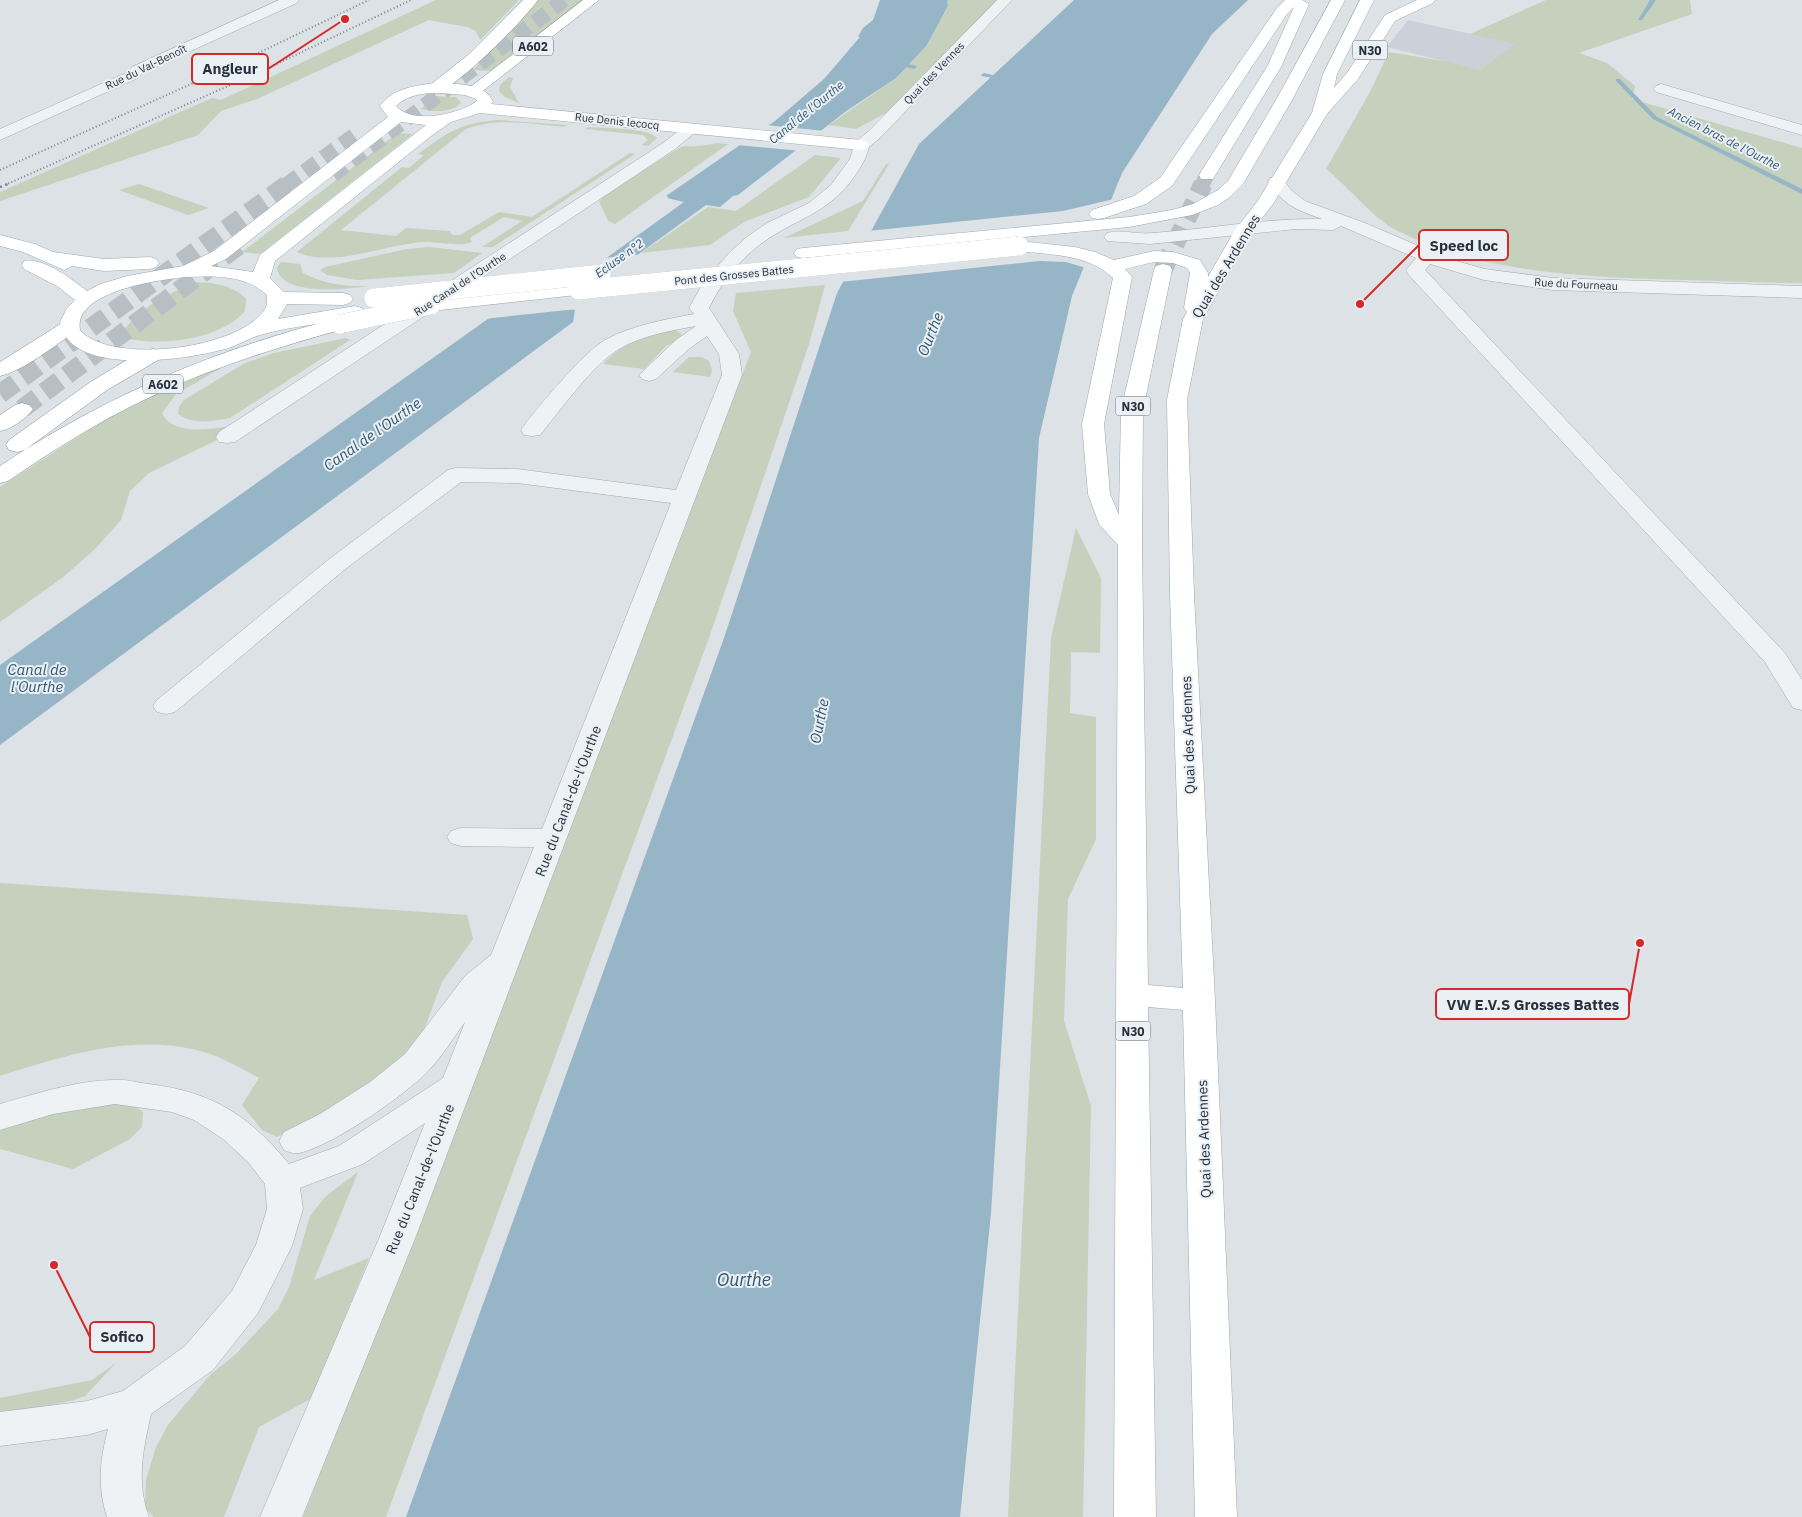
<svg xmlns="http://www.w3.org/2000/svg" width="1802" height="1517" viewBox="0 0 1802 1517" font-family="'IBM Plex Sans',sans-serif">
	<style>
		.built { fill: #cad1d8 }
		.green { fill: #c5d0bd }
		.water { fill: #96b5c7 }
		.pier { fill: #dce2e6 }
		.lines { fill: none; stroke-linecap: round; stroke-linejoin: round }
		.stream { fill: #96b5c7; fill-rule: evenodd }
		.major-tunnel-far1 { stroke: #b8bfc4; stroke-width: 15; stroke-dasharray: 15 8; stroke-linecap: butt }
		.major-tunnel { stroke: #b8bfc4; stroke-width: 19; stroke-dasharray: 19 9; stroke-linecap: butt }
		.highway-tunnel-far1 { stroke: #b8bfc4; stroke-width: 15; stroke-dasharray: 15 8; stroke-linecap: butt }
		.highway-tunnel { stroke: #b8bfc4; stroke-width: 19; stroke-dasharray: 19 9; stroke-linecap: butt }
		.minor-casing { stroke: #a2a9b0; stroke-width: 1 }
		.major-casing { stroke: #9ba8b2; stroke-width: 1 }
		.highway-casing { stroke: #83919d; stroke-width: 1 }
		.minor { fill: #eff2f5; fill-rule: evenodd }
		.major { fill: #fff; fill-rule: evenodd }
		.highway { fill: #fff; fill-rule: evenodd }
		.rail-far1 { stroke: #768390; stroke-width: 2; stroke-dasharray: 1 2.5; stroke-linecap: butt }
		.rail { stroke: #768390; stroke-width: 2.5; stroke-dasharray: 2 4; stroke-linecap: butt }
		.major-bridge-casing { stroke: #9ba8b2; stroke-width: 19; stroke-linecap: butt }
		.highway-bridge-casing { stroke: #83919d; stroke-width: 19; stroke-linecap: butt }
		.major-bridge { stroke: #fff; stroke-width: 19 }
		.highway-bridge { stroke: #fff; stroke-width: 19 }
		.labels { text-anchor: middle; dominant-baseline: central; stroke-width: 4; stroke-linejoin: round; paint-order: stroke }
		.far-street-label { font-size: 11px; fill: #26313d; stroke: #ebf0f4 }
		.shield { fill: #ebf0f4; stroke: #616a74; stroke-width: 1 }
		.shield-label { font-size: 12px; font-weight: bold; fill: #26313d }
		.far-water-label { font-size: 12px; font-style: italic; fill: #305670; stroke: #ebf0f4 }
		.street-label { font-size: 14px; fill: #26313d; stroke: #ebf0f4 }
		.water-label { font-size: 15px; font-style: italic; fill: #305670; stroke: #ebf0f4 }
		.near-water-label { font-size: 18px; font-style: italic; fill: #305670; stroke: #ebf0f4 }
		.leader { fill: none; stroke: #d62828; stroke-width: 2 }
		.callout-dot { fill: #d62828; stroke: #ebf0f4; stroke-width: 2 }
		.callout { fill: #ebf0f4; stroke: #d62828; stroke-width: 2 }
		.callout-label { font-size: 15px; text-anchor: middle; font-weight: bold; fill: #26313d }
	</style>
	<rect width="100%" height="100%" fill="#dce2e6"/>
	<polygon class="built" points="1408,20 1516,44 1480,70 1387,47"/>
	<g class="green">
		<polygon points="436,0 519,0 480,40 476,31 467,27 429,20 257,99 221,111 198,135 0,201 0,192 212,98 221,100"/>
		<polygon points="538,0 583,0 492,71 473,70"/>
		<polygon points="947,0 1002,0 886,113 856,129 829,125 896,78 927,45 948,7"/>
		<path d="M1546,0H1690L1692,14L1579,53L1607,63L1635,86L1632,99L1802,148V283C1764,283 1726,281 1688,280C1593,277 1485,275 1398,231C1373,219 1349,187 1326,169L1370,92L1389,52L1449,62L1480,70L1515,44L1470,34Z"/>
		<polygon points="509,77 513,78 510,87 519,103 505,97 499,91 500,85"/>
		<path d="M435,96L456,97L461,103C452,113 433,112 421,109Z"/>
		<path d="M498,120L567,125L564,127C532,124 497,117 466,129L341,230L396,236L406,228L449,231L453,235H460L499,212L532,217L630,153L635,154L493,247H482L522,221L504,217L470,238L472,242C462,247 439,242 426,242C386,243 335,269 297,252L402,167L409,168L424,155L418,154C449,132 459,123 498,120Z"/>
		<path d="M588,127C602,128 650,128 657,138L648,146L642,145L648,140L643,135L585,129Z"/>
		<polygon points="398,133 413,134 260,254 242,252"/>
		<path d="M718,143L728,144L615,224L608,221L599,201L605,195L679,148C686,145 690,147 696,146C703,146 710,144 718,143Z"/>
		<polygon points="815,155 841,158 809,197 744,222 710,245 641,253 708,207 736,211"/>
		<polygon points="886,164 889,164 848,231 784,238 863,201"/>
		<polygon points="139,184 209,208 188,215 119,190"/>
		<polygon points="429,247 482,253 454,273 357,280 327,275 320,270 325,267 407,249"/>
		<path d="M281,262L300,264L303,273C327,285 343,286 369,286C349,289 281,297 277,268Z"/>
		<path d="M196,282C214,283 233,285 246,299L245,311C219,341 156,347 120,337C135,309 167,294 196,282Z"/>
		<polygon points="825,285 809,344 710,635 386,1517 303,1517 475,1078 751,352 733,311 736,293"/>
		<path d="M675,329L682,335L677,341L666,346L644,369L603,364C623,342 648,335 675,329Z"/>
		<path d="M346,338L350,340L230,418C213,421 193,425 178,414L179,407L184,400L245,363L274,353Z"/>
		<polygon points="689,357 702,357 709,361 712,370 710,377 673,372"/>
		<path d="M227,365L176,394L162,413C172,436 211,429 231,426L219,439L149,473L130,491L121,520L94,550L62,578L0,622V487L115,413L142,400Z"/>
		<polygon points="1076,528 1101,578 1100,653 1071,652 1070,713 1096,717 1096,839 1068,899 1064,1021 1091,1106 1083,1517 1008,1517 1051,638"/>
		<path d="M0,883L467,915L473,939L442,982L423,1032L387,1074L347,1101L277,1137L262,1130L242,1105L259,1078C246,1071 232,1063 218,1057C148,1029 68,1054 0,1076Z"/>
		<polygon points="123,1103 136,1107 143,1112 142,1127 130,1139 73,1169 0,1149 0,1129 67,1108"/>
		<polygon points="358,1172 314,1280 369,1258 312,1398 259,1427 224,1517 154,1517 145,1508 146,1480 156,1447 168,1425 210,1375 236,1354 278,1309 289,1287 310,1216 326,1196"/>
		<polygon points="116,1363 85,1396 74,1400 0,1416 0,1398 92,1380"/>
	</g>
	<g class="water">
		<polygon points="880,0 947,0 948,6 927,45 896,78 845,112 738,195 733,196 720,207 706,205 640,253 569,308 575,310 573,322 0,745 0,665 502,309 533,311 684,202 667,198 669,197 666,196 775,121 824,79 860,37 858,37 863,28 873,20"/>
		<polygon points="1074,0 1248,0 1212,34 1122,173 1072,296 1039,438 991,1213 960,1517 406,1517 724,638 837,293 919,144"/>
	</g>
	<g class="pier">
		<polygon points="765,125 826,131 801,151 737,145"/>
		<polygon points="1114,199 1086,268 1066,262 1039,261 840,282 868,231 1063,211"/>
		<polygon points="643,254 575,307 577,309 483,319 501,306 532,308 603,258"/>
	</g>
	<g class="lines">
		<g class="stream">
			<polygon points="1650,0 1656,0 1642,20 1638,20"/>
			<polygon points="908,64 916,66 917,67 914,69 906,67 906,65"/>
			<polygon points="984,73 996,76 993,78 982,76 981,75"/>
			<polygon points="1616,79 1620,79 1657,117 1802,189 1802,194 1653,119 1616,81"/>
		</g>
		<polyline class="major-tunnel-far1" points="1202,185 1207,175"/>
		<polyline class="major-tunnel" points="1163,270 1203,184"/>
		<g class="highway-tunnel-far1">
			<polyline points="333,175 564,0"/>
			<polyline points="286,185 356,134"/>
		</g>
		<g class="highway-tunnel">
			<polyline points="0,394 288,184"/>
			<polyline points="22,409 242,243"/>
		</g>
		<defs>
			<g id="minor">
				<polygon points="279,0 299,0 297,3 142,73 138,78 0,140 0,129 128,72 132,67"/>
				<path d="M997,0H1012L881,137L869,147C866,159 861,167 854,177C827,215 796,218 762,243C739,260 721,283 709,308L739,354L742,375L416,1236L302,1517H260L380,1236L425,1123L363,1164L300,1188L303,1209L292,1246L258,1313L213,1370L151,1414C143,1450 136,1482 149,1517H107C97,1487 100,1459 108,1429L87,1435L0,1446V1412L87,1401L123,1391L185,1346L232,1291L256,1245L267,1209L265,1184L248,1162L223,1139L194,1120L172,1112L115,1104L53,1114L0,1130V1104C35,1094 78,1080 115,1080C126,1079 138,1083 149,1084C212,1092 249,1115 289,1164L339,1146L443,1078L465,1022C453,1038 442,1057 428,1071C404,1096 332,1146 299,1153C294,1154 289,1152 284,1150L279,1141L284,1132L320,1114L370,1082L405,1054L465,976L491,955L534,847L461,846L451,843L447,837L451,831L461,828L542,829L671,503L517,483L461,482L344,570L175,712L166,714L157,712L153,706L157,700L328,560L448,470L456,468L517,469L676,490L722,375L719,354L707,336L690,348L656,379L649,381L642,379L639,375L676,340L696,326C670,331 642,335 619,349C593,364 560,411 540,435L532,436L524,435L521,430C536,409 584,352 605,340C633,325 663,320 694,314L689,308L703,283L730,252L747,237L767,223L809,203L831,185L850,159L855,142L869,131Z"/>
				<polygon points="1661,84 1802,125 1802,135 1656,92 1653,89 1656,86"/>
				<polygon points="691,124 697,126 699,129 675,149 235,442 227,443 219,442 216,437 219,432 663,143 685,126"/>
				<path d="M1276,177L1282,178L1291,190L1305,201L1365,223L1449,259L1485,269L1553,278L1802,286V298L1553,290L1484,280L1430,264L1425,270L1785,653L1802,680V710L1793,708L1765,662L1408,274L1406,270L1416,258L1341,226L1333,230L1296,229L1150,244L1107,241L1104,237L1107,233C1122,229 1138,235 1153,233C1209,229 1265,218 1322,219C1296,210 1284,205 1268,182L1270,178Z"/>
			</g>
			<g id="major">
				<polygon points="1285,0 1302,0 1309,4 1281,67 1213,179 1201,179 1199,175 1267,67 1294,7 1287,14 1172,186 1146,204 1104,218 1098,219 1092,218 1089,214 1092,210 1134,196 1160,178 1277,8"/>
				<polygon points="1331,0 1345,0 1292,100 1243,184 1230,197 1218,205 1192,215 1129,227 803,258 797,257 794,253 797,249 803,248 1129,217 1172,210 1193,204 1218,190 1228,181 1276,100"/>
				<path d="M1360,0H1374L1337,74L1334,88L1347,73L1385,15L1417,0H1435L1433,3L1395,21L1358,79L1327,114L1273,204L1252,231L1203,319L1187,400L1194,594L1215,1000L1237,1517H1195L1183,1010L1148,1007L1156,1517H1114L1118,545L1099,524L1088,494L1082,424L1113,278C1088,254 1052,255 1019,251L1013,250L1010,246L1013,242L1019,241L1075,247L1095,252L1114,260L1154,251L1173,252L1200,260L1208,273V277L1235,230L1257,202L1312,113L1323,74ZM1154,262L1173,263L1187,268L1190,273L1184,308L1187,312L1183,319L1167,400L1170,594L1183,988L1148,985L1142,544L1143,410L1172,270L1170,266L1163,264L1156,266L1154,270L1121,410L1119,515L1110,494L1104,424L1132,277L1125,269Z"/>
				<path d="M435,83C453,84 486,82 493,102L491,104L861,140L867,142L869,145L867,148L861,150L480,113L451,122L431,136L275,261L270,278L284,292L343,293L350,295L353,299L350,303L343,305L287,304L278,319L355,306L362,308L365,312L362,316C329,324 294,325 260,335C250,338 240,344 229,348C191,359 69,379 60,322L67,308L75,300L57,286L24,269L22,265L24,261C43,257 73,280 87,291L101,284L127,276L183,266L214,251L388,117L380,106C393,88 414,86 435,83ZM441,93L465,95L476,99L477,101C460,114 412,125 396,106C408,94 425,93 441,93ZM401,122L426,125L260,255L253,272L211,266L226,259ZM185,277C213,276 245,274 267,295V305C248,349 110,366 80,330C73,291 159,280 185,277Z"/>
				<polygon points="0,235 35,244 53,252 104,259 150,257 156,259 159,263 156,267 150,269 104,271 72,266 64,270 23,252 0,246"/>
				<polygon points="579,284 586,286 588,290 586,294 431,311 424,309 421,305 424,301 431,299"/>
			</g>
			<g id="highway">
				<path d="M523,0H538C521,23 465,79 441,91C437,93 434,92 430,91L427,88L430,85L468,55Z"/>
				<polygon points="583,0 599,0 479,94 469,94 466,91 469,88"/>
				<path d="M340,318L347,320L350,324L347,328C278,347 210,368 146,399C97,422 52,451 8,481L0,483V466C105,396 218,348 340,318Z"/>
				<path d="M69,321L76,323L79,327L76,331C54,346 25,370 0,376V362L62,323Z"/>
				<polygon points="153,349 160,351 163,355 160,359 107,390 25,450 17,452 9,450 6,445 9,440 92,381 127,360"/>
				<path d="M22,403L29,405L33,409C26,419 11,429 0,431V415L15,405Z"/>
			</g>
		</defs>
		<use href="#minor" class="minor-casing"/>
		<use href="#major" class="major-casing"/>
		<use href="#highway" class="highway-casing"/>
		<use href="#minor" class="minor"/>
		<use href="#major" class="major"/>
		<use href="#highway" class="highway"/>
		<g class="rail-far1">
			<polyline points="0,170 229,67 369,0"/>
			<polyline points="5,185 262,71 411,0"/>
		</g>
		<polyline class="rail" points="0,187 8,184"/>
		<defs>
			<g id="major-bridge">
				<polyline points="579,290 1019,246"/>
				<polyline points="374,298 601,274"/>
			</g>
			<polyline id="highway-bridge" points="340,324 431,305"/>
		</defs>
		<use href="#major-bridge" class="major-bridge-casing"/>
		<use href="#highway-bridge" class="highway-bridge-casing"/>
		<use href="#major-bridge" class="major-bridge"/>
		<use href="#highway-bridge" class="highway-bridge"/>
	</g>
	<g class="labels">
		<g class="far-street-label">
			<text transform="translate(146 67) rotate(-26)">Rue du Val-Benoît</text>
			<text transform="translate(934 73) rotate(-46)">Quai des Vennes</text>
			<text transform="translate(617 121) rotate(6)">Rue Denis lecocq</text>
			<text transform="translate(734 275) rotate(-6)">Pont des Grosses Battes</text>
			<text transform="translate(460 284) rotate(-33)">Rue Canal de l'Ourthe</text>
			<text transform="translate(1576 284) rotate(3)">Rue du Fourneau</text>
		</g>
		<g class="shield">
			<rect x="513" y="36.5" width="40" height="19" rx="4"/>
			<rect x="1352.5" y="40.5" width="35" height="19" rx="4"/>
			<rect x="143" y="374.5" width="40" height="19" rx="4"/>
			<rect x="1115.5" y="396.5" width="35" height="19" rx="4"/>
			<rect x="1115.5" y="1021.5" width="35" height="19" rx="4"/>
		</g>
		<g class="shield-label">
			<text x="533" y="46">A602</text>
			<text x="1370" y="50">N30</text>
			<text x="163" y="384">A602</text>
			<text x="1133" y="406">N30</text>
			<text x="1133" y="1031">N30</text>
		</g>
		<g class="far-water-label">
			<text transform="translate(806 112) rotate(-39)">Canal de l'Ourthe</text>
			<text transform="translate(1724 138) rotate(27)">Ancien bras de l'Ourthe</text>
			<text transform="translate(619 258) rotate(-36)">Ecluse n°2</text>
		</g>
		<g class="street-label">
			<text transform="translate(1226 266) rotate(-59)">Quai des Ardennes</text>
			<text transform="translate(1188 735) rotate(-92)">Quai des Ardennes</text>
			<text transform="translate(568 801) rotate(-69)">Rue du Canal-de-l'Ourthe</text>
			<text transform="translate(1204 1139) rotate(-92)">Quai des Ardennes</text>
			<text transform="translate(420 1179) rotate(-68)">Rue du Canal-de-l'Ourthe</text>
		</g>
		<g class="water-label">
			<text transform="translate(930 334) rotate(-68)">Ourthe</text>
			<text transform="translate(372 434) rotate(-35)">Canal de l'Ourthe</text>
			<text x="37" y="669">Canal de<tspan x="37" dy="17">l'Ourthe</tspan></text>
			<text transform="translate(819 721) rotate(-79)">Ourthe</text>
		</g>
		<g class="near-water-label">
			<text x="744" y="1279">Ourthe</text>
		</g>
	</g>
	<path class="leader" d="M345 19L268 69M1360 304L1419 245M1640 943L1629 1004M54 1265L90 1337"/>
	<g class="callout-dot">
		<circle cx="345" cy="19" r="5"/>
		<circle cx="1360" cy="304" r="5"/>
		<circle cx="1640" cy="943" r="5"/>
		<circle cx="54" cy="1265" r="5"/>
	</g>
	<g class="callout">
		<rect x="192" y="54" width="76" height="30" rx="5"/>
		<rect x="1419" y="230" width="89" height="30" rx="5"/>
		<rect x="1436" y="989" width="193" height="30" rx="5"/>
		<rect x="90" y="1322" width="64" height="30" rx="5"/>
	</g>
	<g class="callout-label">
		<text x="230" y="74">Angleur</text>
		<text x="1464" y="251">Speed loc</text>
		<text x="1533" y="1010">VW E.V.S Grosses Battes</text>
		<text x="122" y="1342">Sofico</text>
	</g>
</svg>
